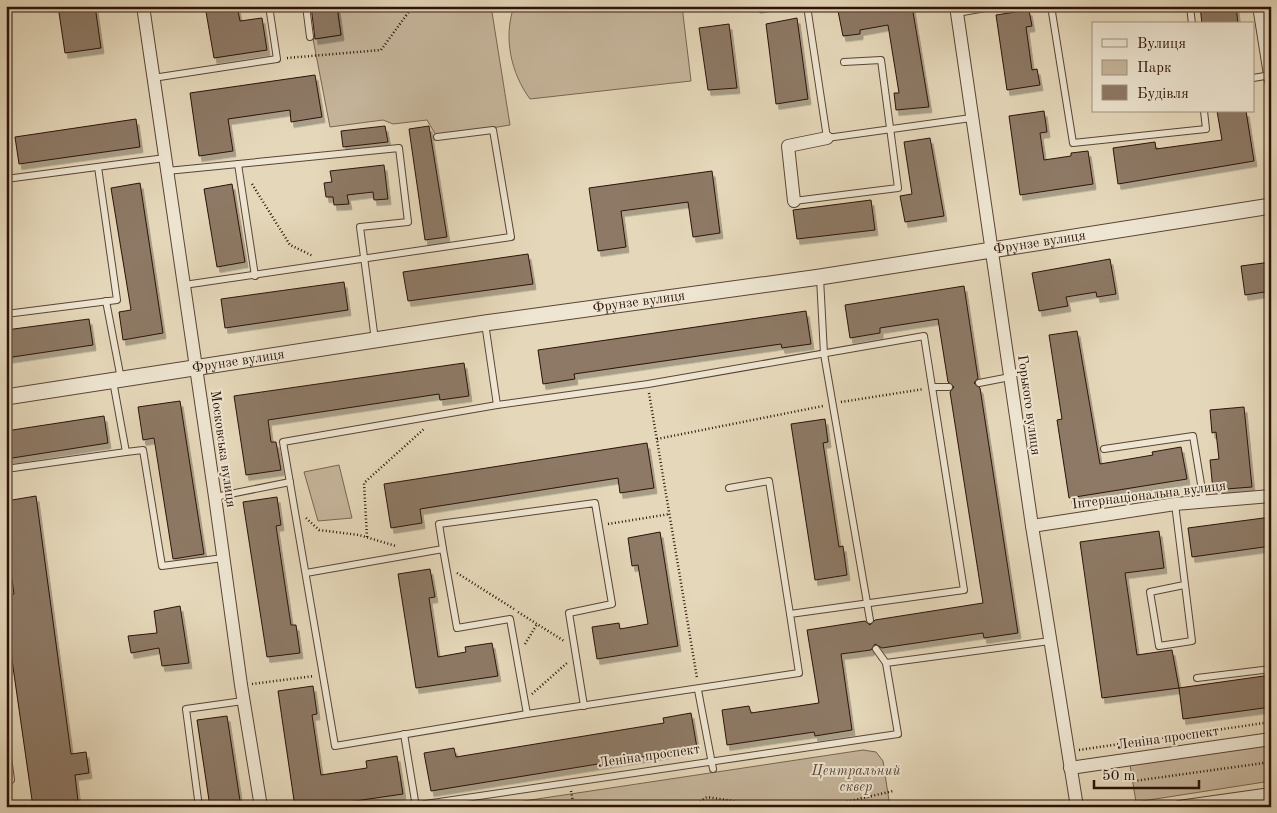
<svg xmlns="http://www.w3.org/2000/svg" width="1277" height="813" viewBox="0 0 1277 813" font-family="'Old Standard TT',serif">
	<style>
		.green { fill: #c6b69c; stroke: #7a6452 }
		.building { fill: #8d7965; stroke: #2d1209; filter: url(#shadow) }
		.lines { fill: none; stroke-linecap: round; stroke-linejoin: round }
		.service-casing { stroke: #5b4435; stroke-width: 8 }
		.minor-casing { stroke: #5b4435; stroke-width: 14 }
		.tertiary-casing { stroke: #5b4435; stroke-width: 17 }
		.path { stroke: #2d1209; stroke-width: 2.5; stroke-dasharray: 1 2.5; stroke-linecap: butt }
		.service { stroke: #eee6d2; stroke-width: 6 }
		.minor { stroke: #eee6d2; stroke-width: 12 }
		.tertiary { stroke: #eee6d2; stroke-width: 15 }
		.labels { text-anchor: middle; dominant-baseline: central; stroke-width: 4; stroke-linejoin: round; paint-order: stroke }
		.street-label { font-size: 14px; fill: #2d1209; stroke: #eee6d2 }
		.park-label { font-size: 14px; font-style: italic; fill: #5b4335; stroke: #eee6d2 }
	</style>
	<defs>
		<filter id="shadow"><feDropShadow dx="3" dy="5.5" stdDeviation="0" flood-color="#0004"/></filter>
	</defs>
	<rect width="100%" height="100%" fill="#e5d8ba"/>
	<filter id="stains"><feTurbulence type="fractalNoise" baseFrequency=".004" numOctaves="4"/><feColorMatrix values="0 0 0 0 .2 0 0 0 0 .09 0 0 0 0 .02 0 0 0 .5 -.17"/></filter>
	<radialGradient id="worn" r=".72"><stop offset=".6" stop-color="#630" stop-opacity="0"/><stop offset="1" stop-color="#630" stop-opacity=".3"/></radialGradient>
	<g class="green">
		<polygon points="337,6 491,6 510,125 437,137 427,120 393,124 383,120 330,127 313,39 341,35"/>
		<path d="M514,6H682L691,81L530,99C511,73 503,38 514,6Z"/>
		<polygon points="748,6 801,6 761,13"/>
		<polygon points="339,465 352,518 318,521 304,472"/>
		<polygon points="1271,744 1271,781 1136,802 1130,765"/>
		<polygon points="863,750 876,752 883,761 890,807 484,807"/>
	</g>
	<g class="building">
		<polygon points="58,6 95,6 101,48 65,53"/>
		<polygon points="205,6 237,6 240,21 262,18 267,50 214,58"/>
		<polygon points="311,6 337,6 341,35 315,39"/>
		<polygon points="837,6 912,6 929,107 896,110 894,93 899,93 888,25 860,30 860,34 843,36"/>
		<polygon points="1200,6 1236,6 1238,24 1202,24"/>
		<polygon points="1029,10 1032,26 1026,27 1032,70 1037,69 1040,85 1007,90 996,15"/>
		<polygon points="797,18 808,99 776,104 766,24"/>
		<polygon points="729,24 737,88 708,90 699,28"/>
		<polygon points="315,75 322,117 291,122 290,110 228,119 233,151 199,156 190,93"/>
		<polygon points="1044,111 1047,132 1040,133 1044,160 1071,156 1071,153 1088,151 1093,184 1020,195 1009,116"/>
		<polygon points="1217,111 1246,111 1254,161 1118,184 1113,148 1155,142 1156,149 1222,140"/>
		<polygon points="136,119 140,147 19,164 15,137"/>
		<polygon points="385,126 388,142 343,147 341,131"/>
		<polygon points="429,126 447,237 425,240 409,129"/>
		<polygon points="930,138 944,216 905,222 900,196 912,194 904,142"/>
		<polygon points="384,165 388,199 374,200 373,192 347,195 349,204 334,205 333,197 326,197 324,183 332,182 330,171"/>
		<polygon points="712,171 720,233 693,237 688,202 621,211 626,247 598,251 589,188"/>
		<polygon points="140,183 163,333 123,340 119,312 131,310 111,188"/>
		<polygon points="232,184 245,262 217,267 204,189"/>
		<polygon points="871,200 875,230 797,239 793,210"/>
		<polygon points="528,254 533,284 408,301 403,272"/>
		<polygon points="1110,259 1116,294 1097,297 1096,292 1066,297 1068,306 1039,311 1032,273"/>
		<polygon points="1271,262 1271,291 1245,295 1241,266"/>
		<polygon points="344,282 348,310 225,328 221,299"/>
		<polygon points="964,286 978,378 974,383 980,388 1018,633 984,638 983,633 882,648 875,644 871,650 841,654 852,730 815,736 814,732 727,745 722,710 749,706 751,713 819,703 807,630 865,621 870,625 875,620 983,603 950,392 954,387 948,382 938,319 880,328 880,333 850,338 845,305"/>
		<polygon points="806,311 811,344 782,348 781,344 574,374 575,379 543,384 538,350"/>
		<polygon points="89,319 93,345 6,358 6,330"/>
		<polygon points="1077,331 1100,464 1153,455 1152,452 1181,447 1187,479 1069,498 1057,420 1062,419 1049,335"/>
		<polygon points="464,363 469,396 440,400 439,394 268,420 271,442 276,442 281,470 246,475 234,396"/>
		<polygon points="180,401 204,554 173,559 154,438 143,440 138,407"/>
		<polygon points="1244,407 1252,487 1213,490 1210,460 1219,459 1216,432 1212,433 1210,410"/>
		<polygon points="104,416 108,443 6,459 6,431"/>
		<polygon points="825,419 828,442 823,443 839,547 843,546 847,575 815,580 791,424"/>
		<polygon points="647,443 654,488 620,493 618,478 420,509 422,523 391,528 384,484"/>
		<polygon points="36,496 71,754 86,752 89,773 75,775 78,801 70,802 70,807 33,807 6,618 6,595 14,594 6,538 6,501"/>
		<polygon points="277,497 281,525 276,526 291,625 296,625 300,653 267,657 243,502"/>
		<polygon points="1271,517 1271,546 1192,557 1188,528"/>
		<polygon points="1159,531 1164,568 1125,573 1137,655 1172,650 1179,688 1102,698 1080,542"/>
		<polygon points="660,532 678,646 597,659 592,627 619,623 620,629 648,624 638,565 632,566 628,538"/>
		<polygon points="430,569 435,597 429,598 438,657 466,652 465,647 492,643 498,676 416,688 398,574"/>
		<polygon points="180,606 189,663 162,666 159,648 131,653 128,636 157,633 154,611"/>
		<polygon points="1271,675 1271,707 1183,719 1179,688"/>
		<polygon points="313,686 317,714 312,715 321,775 367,768 366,761 397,756 403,794 314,807 295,807 278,691"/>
		<polygon points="691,713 697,748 431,791 424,753 454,748 456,757 664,723 663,718"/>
		<polygon points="227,716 241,807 210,807 197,720"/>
	</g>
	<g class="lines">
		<defs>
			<g id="service">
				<polyline points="306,6 310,37"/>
				<polyline points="807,6 827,138 971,118"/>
				<polyline points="1051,6 1073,143 1206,129 1204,111"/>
				<polyline points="1190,6 1192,24"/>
				<polyline points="957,13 997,6"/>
				<polyline points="153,78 277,59 269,6"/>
				<polyline points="1253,78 1271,75"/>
				<polyline points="238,164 255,276"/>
				<polyline points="167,171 399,148 408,222 360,227 375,340"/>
				<polyline points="6,179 165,158"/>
				<polyline points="794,201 898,188 881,60 844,62"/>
				<polyline points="820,278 824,354 870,620"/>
				<polyline points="184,285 511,237 493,130 437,137"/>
				<polyline points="106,301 121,379"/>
				<polyline points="6,314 117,300 98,167"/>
				<polyline points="485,323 497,405"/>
				<polygon points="924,336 964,590 790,614 799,673 527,714 335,746 283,442 497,405 648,384"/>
				<polyline points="113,381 126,452 143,450 162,566 223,558"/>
				<polyline points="979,383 1010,377"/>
				<polyline points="933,387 949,387"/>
				<polyline points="1104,449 1193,436 1204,502"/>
				<polyline points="6,469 126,452"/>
				<polyline points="729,488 769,481 790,614"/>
				<polyline points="215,497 290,482"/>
				<polyline points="1175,504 1192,641 1159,646 1150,592 1184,585"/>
				<polyline points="443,549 439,524 595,503 612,604 569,613 584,706"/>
				<polyline points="306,573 443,549 457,628 510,619 527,714"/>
				<polyline points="876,649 886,663"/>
				<polyline points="1197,678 1271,669"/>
				<polyline points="698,690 713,769"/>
				<polyline points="404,734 416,807"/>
				<polyline points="6,742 11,780 6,784"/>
				<polyline points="199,807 186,709 243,701"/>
				<polyline points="405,807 898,734 886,663 1050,641"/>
			</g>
			<g id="minor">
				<polyline points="143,6 215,497 241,685 261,807"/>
				<polyline points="956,6 1032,526 1077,807"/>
				<polyline points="1259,6 1271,81"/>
				<polyline points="794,201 788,146 827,138"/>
				<polyline points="1032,526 1175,504 1271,496"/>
				<polyline points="1070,768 1271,739"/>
				<polyline points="1179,807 1271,794"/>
			</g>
			<g id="tertiary">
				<path id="s1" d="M6,397L485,323L820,277L1271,206"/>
			</g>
		</defs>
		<use href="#service" class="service-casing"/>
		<use href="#minor" class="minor-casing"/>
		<use href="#tertiary" class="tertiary-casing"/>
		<g class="path">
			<polyline points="287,58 381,50 413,6"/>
			<polyline points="252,184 290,245 313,256"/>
			<polyline points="649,393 697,678"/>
			<polyline points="841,402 924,389"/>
			<polyline points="657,439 823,406"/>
			<polyline points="306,518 319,530 359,535 396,546"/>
			<polyline points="608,524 670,514"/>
			<polyline points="367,537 364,483 425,428"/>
			<polyline points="457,573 514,609"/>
			<polyline points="518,612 564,641"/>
			<polyline points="525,644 537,624"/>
			<polyline points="252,684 314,676"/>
			<polyline points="532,694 567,663"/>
			<polyline points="1079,750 1271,722"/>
			<polyline points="1134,781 1271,762"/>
			<polyline points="571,791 574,807"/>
			<polyline points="691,807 707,797 770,807"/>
			<polyline points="838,807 846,802 893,791"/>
		</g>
		<use href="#service" class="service"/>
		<use href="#minor" class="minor"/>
		<use href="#tertiary" class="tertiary"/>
	</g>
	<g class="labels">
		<g class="street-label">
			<text stroke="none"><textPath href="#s1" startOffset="1045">Фрунзе вулиця</textPath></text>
			<text stroke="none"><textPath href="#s1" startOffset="640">Фрунзе вулиця</textPath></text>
			<text stroke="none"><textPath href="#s1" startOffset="235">Фрунзе вулиця</textPath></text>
			<text transform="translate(1029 405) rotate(82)">Горького вулиця</text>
			<text transform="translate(223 449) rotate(82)">Московська вулиця</text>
			<text transform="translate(1149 495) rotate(-7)">Інтернаціональна вулиця</text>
			<text transform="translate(1168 738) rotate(-8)">Леніна проспект</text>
			<text transform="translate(649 756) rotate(-8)">Леніна проспект</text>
		</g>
		<g class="park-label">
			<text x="856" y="771">Центральний<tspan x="856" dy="16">сквер</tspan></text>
		</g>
	</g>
	<rect width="1277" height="813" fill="none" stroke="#e5d8ba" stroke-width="25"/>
	<rect x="8" y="8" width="1262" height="798" fill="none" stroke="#2d1209" stroke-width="2.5"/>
	<rect x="12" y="12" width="1252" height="788" fill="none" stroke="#2d1209"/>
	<rect x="1092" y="22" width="162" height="90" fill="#eee6d2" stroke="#a19182"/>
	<rect x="1102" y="39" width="25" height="8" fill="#eee6d2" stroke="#a19182"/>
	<text x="1137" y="48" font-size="15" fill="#2d1209">Вулиця</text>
	<rect x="1102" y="60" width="25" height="15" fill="#c6b69c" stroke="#a19182"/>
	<text x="1137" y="72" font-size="15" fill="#2d1209">Парк</text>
	<rect x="1102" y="85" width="25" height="15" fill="#8d7965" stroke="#a19182"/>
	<text x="1137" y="98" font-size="15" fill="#2d1209">Будівля</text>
	<path d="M1094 780v8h105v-8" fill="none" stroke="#2d1209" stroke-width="2.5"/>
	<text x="1102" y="780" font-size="15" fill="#2d1209" stroke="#eee6d2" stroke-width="4" paint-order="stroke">50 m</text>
	<rect width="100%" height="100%" filter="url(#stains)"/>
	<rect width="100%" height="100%" fill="url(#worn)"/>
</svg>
